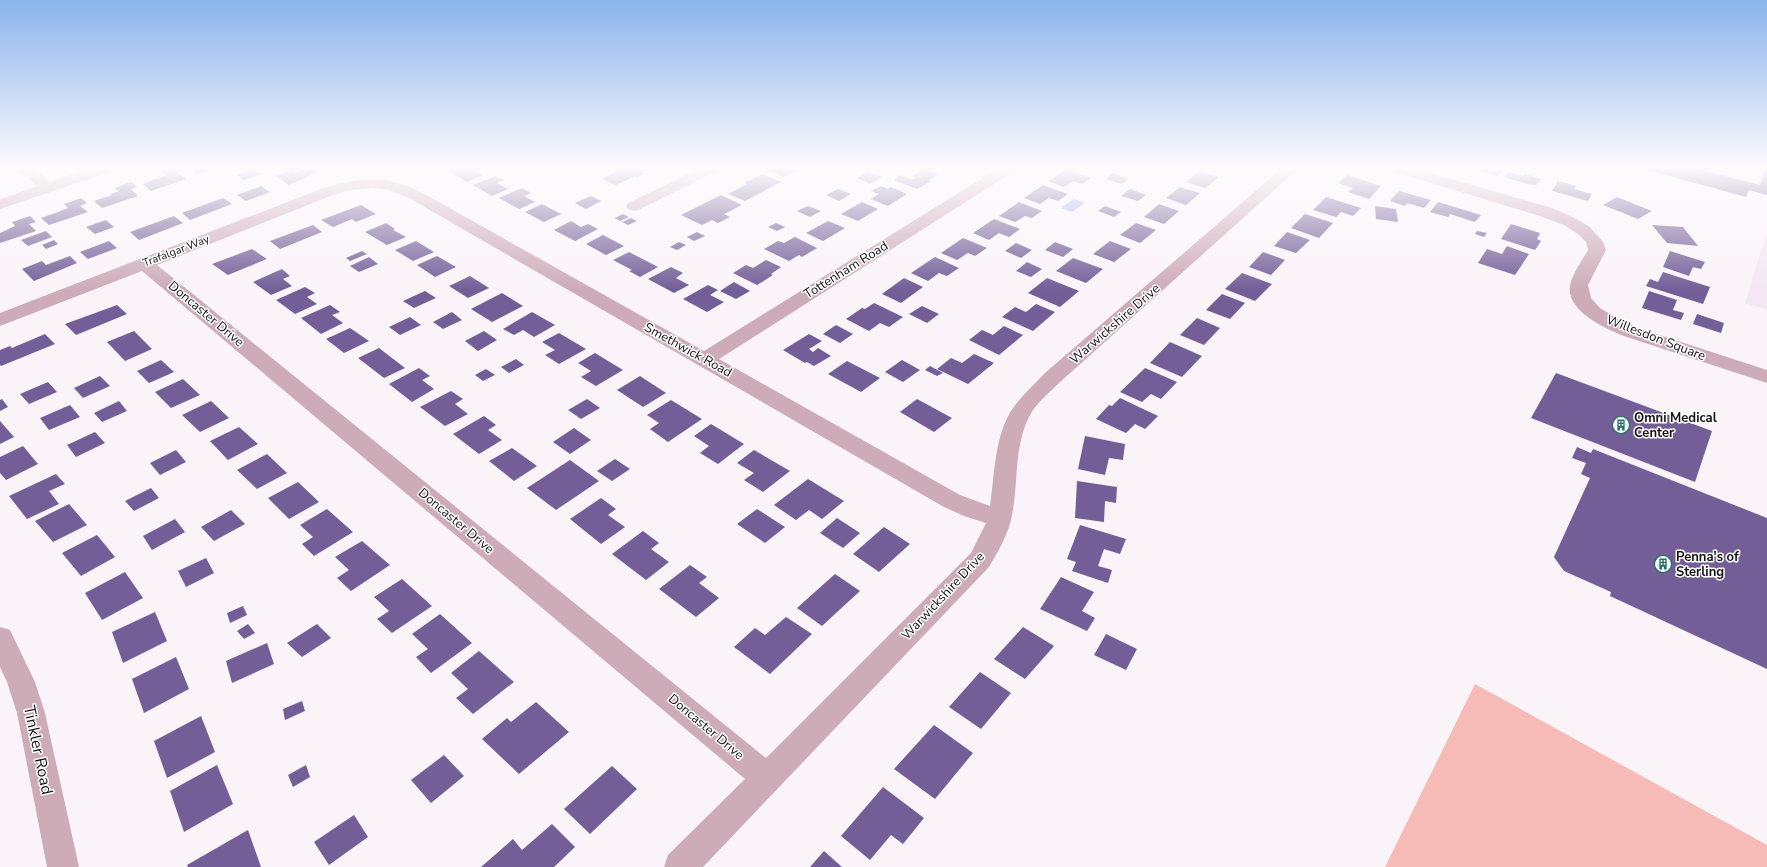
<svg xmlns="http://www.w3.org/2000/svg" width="1767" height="867" viewBox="0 0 1767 867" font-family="'Nunito Sans',sans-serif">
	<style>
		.built { fill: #f2e7f2 }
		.green { fill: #f6bbb6 }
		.water { fill: #a0b2f0 }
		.building { fill: #735e98 }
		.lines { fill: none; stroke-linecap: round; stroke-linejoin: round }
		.minor { fill: #cdacb7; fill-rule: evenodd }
		.labels { text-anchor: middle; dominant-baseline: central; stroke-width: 3; stroke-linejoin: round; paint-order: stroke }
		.far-street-label { font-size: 11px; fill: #121112; stroke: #fff }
		.street-label { font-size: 13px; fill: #121112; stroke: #fff }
		.poi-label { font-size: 13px; font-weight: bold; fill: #121112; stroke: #fff; text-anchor: start }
		.near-street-label { font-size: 16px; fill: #121112; stroke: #fff }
	</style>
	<rect width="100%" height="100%" fill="#faf4f9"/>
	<polygon class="built" points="1767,232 1767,310 1745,303"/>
	<polygon class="green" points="1475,684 1767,845 1767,867 1385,867"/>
	<polygon class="water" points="1074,199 1085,203 1072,212 1061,208"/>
	<g class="building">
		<polygon points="169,169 181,169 184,171 178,173 186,179 151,191 143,184 166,175 162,172"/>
		<polygon points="191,169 212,169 197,174"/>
		<polygon points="253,169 262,174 244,180 237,175"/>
		<polygon points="304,169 316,169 320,171 289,185 275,176 291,170 295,173"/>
		<polygon points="450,169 472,169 483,175 467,182 447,170"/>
		<polygon points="614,169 649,169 642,173 644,174 637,177 635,176 616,185 602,179 618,171"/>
		<polygon points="769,169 799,169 784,177 767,170"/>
		<polygon points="924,169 939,174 929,180 931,181 917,189 894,180 901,175 912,180 916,177 912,176"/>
		<polygon points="1066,169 1091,178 1082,184 1073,181 1064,187 1048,181"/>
		<polygon points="1483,169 1503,169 1498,176 1481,171"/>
		<polygon points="1644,169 1698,169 1760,185 1765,169 1767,169 1767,195 1749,190 1746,197"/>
		<polygon points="1199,171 1219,177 1205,188 1186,182"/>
		<polygon points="868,172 882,177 870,184 857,178"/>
		<polygon points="1508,172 1523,176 1525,174 1541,179 1536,185 1527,184 1504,177"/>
		<polygon points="1113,173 1129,179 1121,184 1106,179"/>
		<polygon points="762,174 781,182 745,201 728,194 747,184 744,183"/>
		<polygon points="1347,175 1381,186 1369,199 1348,192 1353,188 1338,183"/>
		<polygon points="496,176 505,180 497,183 508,189 492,196 473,185"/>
		<polygon points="1558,181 1576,186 1574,189 1592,194 1588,201 1552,191"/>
		<polygon points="131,182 137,187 131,189 138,196 102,208 94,201 112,195 111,194 119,191 114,188"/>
		<polygon points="1043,185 1068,194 1058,201 1049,198 1040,204 1024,198"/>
		<polygon points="261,186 270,192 246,201 237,195"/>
		<polygon points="881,186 888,189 891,187 907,194 888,206 871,199 879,194 871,191"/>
		<polygon points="1180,187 1200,193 1186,205 1166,198"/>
		<polygon points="522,188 531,193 524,196 535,202 519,209 499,198"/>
		<polygon points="838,189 851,194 839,201 826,195"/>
		<polygon points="1130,189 1146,195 1138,201 1121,196"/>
		<polygon points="1399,191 1431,200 1424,208 1407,203 1405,206 1390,201"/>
		<polygon points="721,195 742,205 724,214 730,217 718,223 712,220 702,225 681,215"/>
		<polygon points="591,196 601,201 586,209 575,203"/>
		<polygon points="1326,197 1361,208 1353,216 1341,212 1336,217 1313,210"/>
		<polygon points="1617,197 1652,211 1638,219 1603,205"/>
		<polygon points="81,198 87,203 80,206 88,212 49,225 41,218 61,211 60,211 68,208 64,204"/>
		<polygon points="223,198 232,204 190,220 182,213"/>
		<polygon points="862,202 878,209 858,221 841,214"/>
		<polygon points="1019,202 1042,211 1032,218 1025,216 1015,222 999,216"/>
		<polygon points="1438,202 1481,215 1475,222 1450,214 1448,217 1430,212"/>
		<polygon points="542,204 561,214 544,222 525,212"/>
		<polygon points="1159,204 1179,211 1164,224 1144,217"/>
		<polygon points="361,205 376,214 356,222 352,219 333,227 321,220"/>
		<polygon points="808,206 821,211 810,217 797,211"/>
		<polygon points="1105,206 1121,212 1114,217 1098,211"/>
		<polygon points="1375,206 1396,209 1398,222 1376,219"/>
		<polygon points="623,214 629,217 620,221 615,218"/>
		<polygon points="1305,214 1333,223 1319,238 1291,228"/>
		<polygon points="30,216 36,222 29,224 36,231 0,243 0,233 15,226 12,222"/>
		<polygon points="174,216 183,223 139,240 130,232"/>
		<polygon points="631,218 637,221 628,225 622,222"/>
		<polygon points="994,219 1020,229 1009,237 999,233 989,240 973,233"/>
		<polygon points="106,220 114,227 95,234 86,227"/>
		<polygon points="571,221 581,227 588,224 598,229 575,241 554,230"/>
		<polygon points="828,221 845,228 823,241 806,233"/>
		<polygon points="386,223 395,229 393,230 406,237 387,245 365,232"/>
		<polygon points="776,223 785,227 777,231 768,227"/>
		<polygon points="1136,223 1156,230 1140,243 1120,235"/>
		<polygon points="1511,224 1540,233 1537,239 1541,241 1535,250 1501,239"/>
		<polygon points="313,225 322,232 280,249 270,241"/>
		<polygon points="1652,225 1683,227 1698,246 1667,243"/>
		<polygon points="46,231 52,237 28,246 21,240"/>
		<polygon points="1477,231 1487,233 1484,237 1475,234"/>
		<polygon points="697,232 705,236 694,241 687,237"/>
		<polygon points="1287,232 1310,240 1296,253 1274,246"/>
		<polygon points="603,235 624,246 606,255 586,244"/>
		<polygon points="795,237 817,248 802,257 799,255 789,261 764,249 778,241 784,243"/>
		<polygon points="963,238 987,248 975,256 968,253 957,260 941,253"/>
		<polygon points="54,240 58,244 46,249 42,245"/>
		<polygon points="109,241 117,248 88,259 80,252"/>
		<polygon points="416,241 434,252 413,261 395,250"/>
		<polygon points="1110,241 1131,249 1114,262 1093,254"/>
		<polygon points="679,242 686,245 677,250 670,247"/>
		<polygon points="1055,242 1073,249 1063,257 1045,250"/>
		<polygon points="1016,243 1032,250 1021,258 1005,251"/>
		<polygon points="1507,246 1529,254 1515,275 1478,263 1487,249 1502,254"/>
		<polygon points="252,249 267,259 228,275 212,264"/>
		<polygon points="362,251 367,254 350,261 346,258"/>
		<polygon points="1670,251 1705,262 1701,269 1693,267 1689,276 1663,267"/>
		<polygon points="629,252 658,267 640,277 629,271 632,270 613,260"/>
		<polygon points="1263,252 1285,260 1271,275 1249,267"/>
		<polygon points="70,256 77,263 34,281 22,269 42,261 46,265"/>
		<polygon points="437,256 456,267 435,277 417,265"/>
		<polygon points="369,257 378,264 359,272 350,266"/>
		<polygon points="935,257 959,268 947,276 939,273 928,281 911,273"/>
		<polygon points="1073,258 1103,269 1086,283 1056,271"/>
		<polygon points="766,260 781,267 771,274 773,275 757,285 733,273 746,265 753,268"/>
		<polygon points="1027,262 1042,269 1031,277 1016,271"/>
		<polygon points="671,267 683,273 676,278 689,285 674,293 648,279"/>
		<polygon points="282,269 290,276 283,279 292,286 271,295 253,282"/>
		<polygon points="1663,272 1710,287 1703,304 1646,286 1650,279 1658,282"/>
		<polygon points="1242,273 1272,284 1255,301 1225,289"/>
		<polygon points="470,276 489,288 468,298 449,286"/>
		<polygon points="904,278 923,287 901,303 882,294"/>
		<polygon points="1047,278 1079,291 1060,307 1028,293"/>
		<polygon points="734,282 750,291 736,299 720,291"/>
		<polygon points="708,285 718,290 710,295 724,302 707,312 683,299"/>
		<polygon points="305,287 315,293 307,297 317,304 295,314 276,300"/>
		<polygon points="425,291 436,298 414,308 403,301"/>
		<polygon points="1649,291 1677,300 1673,310 1684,313 1681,320 1642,308"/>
		<polygon points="502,293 523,306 492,322 471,309"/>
		<polygon points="1222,294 1245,303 1230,319 1206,310"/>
		<polygon points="874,303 903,317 889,327 880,323 869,331 846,319 862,308 865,309"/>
		<polygon points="1036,304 1055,312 1033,331 1002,317 1015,307 1026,312"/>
		<polygon points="117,305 127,314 76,335 65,324"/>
		<polygon points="330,305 340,312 332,315 343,323 321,334 301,318"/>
		<polygon points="922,306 939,314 927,323 909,314"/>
		<polygon points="452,312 462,320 443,329 433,322"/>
		<polygon points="532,312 555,325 534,337 523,330 514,335 503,329"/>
		<polygon points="1697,314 1724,323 1721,333 1693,324"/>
		<polygon points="410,317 421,325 400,335 389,327"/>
		<polygon points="1197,318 1220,328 1204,345 1180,335"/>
		<polygon points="836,325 853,334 840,343 823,334"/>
		<polygon points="1004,326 1023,335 999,355 969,340 982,330 993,335"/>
		<polygon points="350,328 369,341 344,353 326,339"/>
		<polygon points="134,331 152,349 125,361 107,342"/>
		<polygon points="484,331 497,340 478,351 465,341"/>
		<polygon points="559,333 586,349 559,364 545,355 555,350 542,342"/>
		<polygon points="45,334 55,344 1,366 0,365 0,350 10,346 12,348"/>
		<polygon points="809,334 822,341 809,349 813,352 818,348 831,356 814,366 807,362 805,363 783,350"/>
		<polygon points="1170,342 1202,356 1182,377 1150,363"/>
		<polygon points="379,348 405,368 384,378 358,358"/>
		<polygon points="595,353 623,370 596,386 581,377 591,371 578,363"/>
		<polygon points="974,354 994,363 968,384 937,369 951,358 962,363"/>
		<polygon points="516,359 524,365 509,373 501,367"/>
		<polygon points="161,360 174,372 149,383 137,371"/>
		<polygon points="902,360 920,370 903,382 885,372"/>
		<polygon points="847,361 880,378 861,392 828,374"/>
		<polygon points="930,366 943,373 937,376 925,370"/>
		<polygon points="419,368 430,376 422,380 434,389 412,402 389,384"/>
		<polygon points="1145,368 1177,382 1161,399 1151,394 1142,402 1120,392"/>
		<polygon points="486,369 495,375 483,381 475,375"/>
		<polygon points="1556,373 1712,431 1695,482 1531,418"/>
		<polygon points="100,376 110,386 83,398 74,388"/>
		<polygon points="640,376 666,393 643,407 617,390"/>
		<polygon points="183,379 200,395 171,408 155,392"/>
		<polygon points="48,382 57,392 29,404 20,394"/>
		<polygon points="451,391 463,399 455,404 468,414 445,426 420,407"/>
		<polygon points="1120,398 1158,416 1145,429 1135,424 1126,433 1096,419 1109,405 1112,406"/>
		<polygon points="2,399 8,407 0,411 0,400"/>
		<polygon points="587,399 600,408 581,419 568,410"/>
		<polygon points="917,399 952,418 934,432 900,412"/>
		<polygon points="671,400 702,419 668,442 650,429 659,423 647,415"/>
		<polygon points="119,401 127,411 102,422 94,413"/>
		<polygon points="211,401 229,418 200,432 182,415"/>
		<polygon points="70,405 80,417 49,430 40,418"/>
		<polygon points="484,416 496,425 488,430 502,440 479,454 453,434"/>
		<polygon points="0,421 14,437 0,444"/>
		<polygon points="711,424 744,444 718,464 700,453 709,446 694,436"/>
		<polygon points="239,427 258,444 228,460 210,441"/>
		<polygon points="574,428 591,440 570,454 553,442"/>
		<polygon points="95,432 105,443 76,457 67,445"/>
		<polygon points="1085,436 1125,444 1123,460 1109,458 1105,475 1078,469"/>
		<polygon points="23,446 38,464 6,480 0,473 0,457"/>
		<polygon points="1577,447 1591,453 1593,449 1767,518 1767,669 1610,596 1611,592 1564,571 1554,557 1590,478 1581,474 1586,463 1572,458"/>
		<polygon points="512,448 537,466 514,481 489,461"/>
		<polygon points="176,450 186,462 160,475 150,463"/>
		<polygon points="754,450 790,471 763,492 744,480 754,473 737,463"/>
		<polygon points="267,454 287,473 257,489 237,470"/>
		<polygon points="615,459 630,469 612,481 597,471"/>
		<polygon points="570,460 599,481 556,510 527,488"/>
		<polygon points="56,474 65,484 49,491 59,504 27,519 9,496"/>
		<polygon points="808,479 844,501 822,519 809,510 796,520 774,505"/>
		<polygon points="1077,481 1117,487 1116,503 1105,501 1104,522 1075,518"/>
		<polygon points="298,482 319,502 289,519 268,498"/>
		<polygon points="151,488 159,498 134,511 125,501"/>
		<polygon points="601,498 616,509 608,515 625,527 601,544 570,519"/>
		<polygon points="69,504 87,525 53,542 35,521"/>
		<polygon points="327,509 353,532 314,556 302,544 313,537 300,525"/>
		<polygon points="757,509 785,527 765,543 737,524"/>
		<polygon points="231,510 245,524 214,541 201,527"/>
		<polygon points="837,518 860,533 843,548 820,533"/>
		<polygon points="175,519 185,532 152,550 143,536"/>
		<polygon points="1080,525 1126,539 1120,554 1104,549 1098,566 1112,570 1108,583 1072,571 1076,562 1067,559"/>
		<polygon points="884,527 910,544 879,572 853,554"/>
		<polygon points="643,531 659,543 651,549 669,562 646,580 612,554"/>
		<polygon points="97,535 115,557 81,576 62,553"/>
		<polygon points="362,541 390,565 351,591 337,578 349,570 335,557"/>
		<polygon points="206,558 214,573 186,587 178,571"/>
		<polygon points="690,565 707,577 699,583 719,598 696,617 659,589"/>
		<polygon points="125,572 143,598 102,620 85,593"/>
		<polygon points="835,574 860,591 822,626 797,608"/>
		<polygon points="1061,577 1094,592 1082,611 1095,618 1087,631 1040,609"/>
		<polygon points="402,579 432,606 392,633 377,619 389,611 374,597"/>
		<polygon points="243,606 247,615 230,623 227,613"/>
		<polygon points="155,612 167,641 123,663 112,632"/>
		<polygon points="440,614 472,643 431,673 416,657 428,649 412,634"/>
		<polygon points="786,617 812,634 770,674 734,647 755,628 765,635"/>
		<polygon points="248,624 255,633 244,639 237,631"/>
		<polygon points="317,624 331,638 302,657 287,643"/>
		<polygon points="1023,627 1054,646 1025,679 994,659"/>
		<polygon points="1106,634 1137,649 1126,670 1094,655"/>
		<polygon points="267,643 274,664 232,683 226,661"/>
		<polygon points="479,651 514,682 473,714 456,698 468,689 451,673"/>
		<polygon points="176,657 189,689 144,713 132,679"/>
		<polygon points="980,672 1011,693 981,729 949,707"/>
		<polygon points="302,701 305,711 285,720 283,709"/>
		<polygon points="536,702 569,732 519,774 482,739 507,718 511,722"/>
		<polygon points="201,716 215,752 167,778 154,741"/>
		<polygon points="934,725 973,753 935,799 894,769"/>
		<polygon points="444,755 464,776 431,803 411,780"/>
		<polygon points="217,765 233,804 184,832 170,791"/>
		<polygon points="306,765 310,777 293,787 288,775"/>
		<polygon points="612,766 637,789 590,834 564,809"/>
		<polygon points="883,787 924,818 903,844 891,835 870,860 841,836"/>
		<polygon points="354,815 368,837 329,865 314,842"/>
		<polygon points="552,824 575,847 554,867 481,867 513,839 522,850"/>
		<polygon points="248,830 261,867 188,867 187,865"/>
		<polygon points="824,851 842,867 810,867"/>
	</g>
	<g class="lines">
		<g class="minor">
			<polygon points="18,169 35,169 50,182 89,169 113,169 110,172 0,209 0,199 37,186"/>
			<polygon points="698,169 718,169 715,172 640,209 634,211 628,209 626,206 628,203"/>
			<path d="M997,169H1016L1013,172L719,359L960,495L990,506C995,473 994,436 1013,408C1022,395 1034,385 1045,373L1281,169H1298L1059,383C1049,393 1035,404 1029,417C1013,449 1019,486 1011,520C1007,536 998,552 989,567L703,867H664L668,855L745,779L142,271L0,326V313L321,189C359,177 384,174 421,192L704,351ZM372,188L389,190L409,198L944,507L964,516L986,523L971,553L766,758L157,265L333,195L351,190Z"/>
			<path d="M1392,169H1417L1552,208L1575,218L1590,227L1603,242L1606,250L1588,285L1591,298L1600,308L1620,320L1638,328L1767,370V383L1624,336C1606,329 1566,311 1570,286C1571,276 1583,259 1588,250L1586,242L1578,234L1564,225L1540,216L1395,172Z"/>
			<polygon points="0,627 10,630 35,682 45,713 79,867 47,867 17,713 7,682 0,667"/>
		</g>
	</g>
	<linearGradient id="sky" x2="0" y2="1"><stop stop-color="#8bb3eb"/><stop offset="0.58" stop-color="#fdfafc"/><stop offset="1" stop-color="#fdfafc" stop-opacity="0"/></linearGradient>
	<rect width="1767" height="290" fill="url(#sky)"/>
	<defs>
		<symbol id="building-ring" viewBox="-11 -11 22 22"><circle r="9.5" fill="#fff" stroke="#28716a" stroke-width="1.5"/><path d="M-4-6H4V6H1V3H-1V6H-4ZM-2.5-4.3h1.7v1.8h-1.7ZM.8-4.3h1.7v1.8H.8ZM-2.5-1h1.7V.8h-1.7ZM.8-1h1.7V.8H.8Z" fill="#28716a"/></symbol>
	</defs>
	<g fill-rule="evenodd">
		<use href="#building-ring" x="1611" y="415" width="20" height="20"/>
		<use href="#building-ring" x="1653" y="554" width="20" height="20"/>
	</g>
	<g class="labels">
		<g class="far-street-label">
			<text transform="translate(176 251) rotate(-21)">Trafalgar Way</text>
		</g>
		<g class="street-label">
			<text transform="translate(846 270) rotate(-32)">Tottenham Road</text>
			<text transform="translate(206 314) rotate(40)">Doncaster Drive</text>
			<text transform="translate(1115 324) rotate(-41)">Warwickshire Drive</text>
			<text transform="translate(1656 338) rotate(21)">Willesdon Square</text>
			<text transform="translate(688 350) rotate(29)">Smethwick Road</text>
			<text transform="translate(456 521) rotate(40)">Doncaster Drive</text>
			<text transform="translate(943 596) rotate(-47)">Warwickshire Drive</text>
			<text transform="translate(706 727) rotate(40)">Doncaster Drive</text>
		</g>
		<g class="poi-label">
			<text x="1634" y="418">Omni Medical<tspan x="1634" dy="15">Center</tspan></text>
			<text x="1676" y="557">Penna's of<tspan x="1676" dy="15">Sterling</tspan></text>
		</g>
		<g class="near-street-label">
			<text transform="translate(38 750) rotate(78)">Tinkler Road</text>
		</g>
	</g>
</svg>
